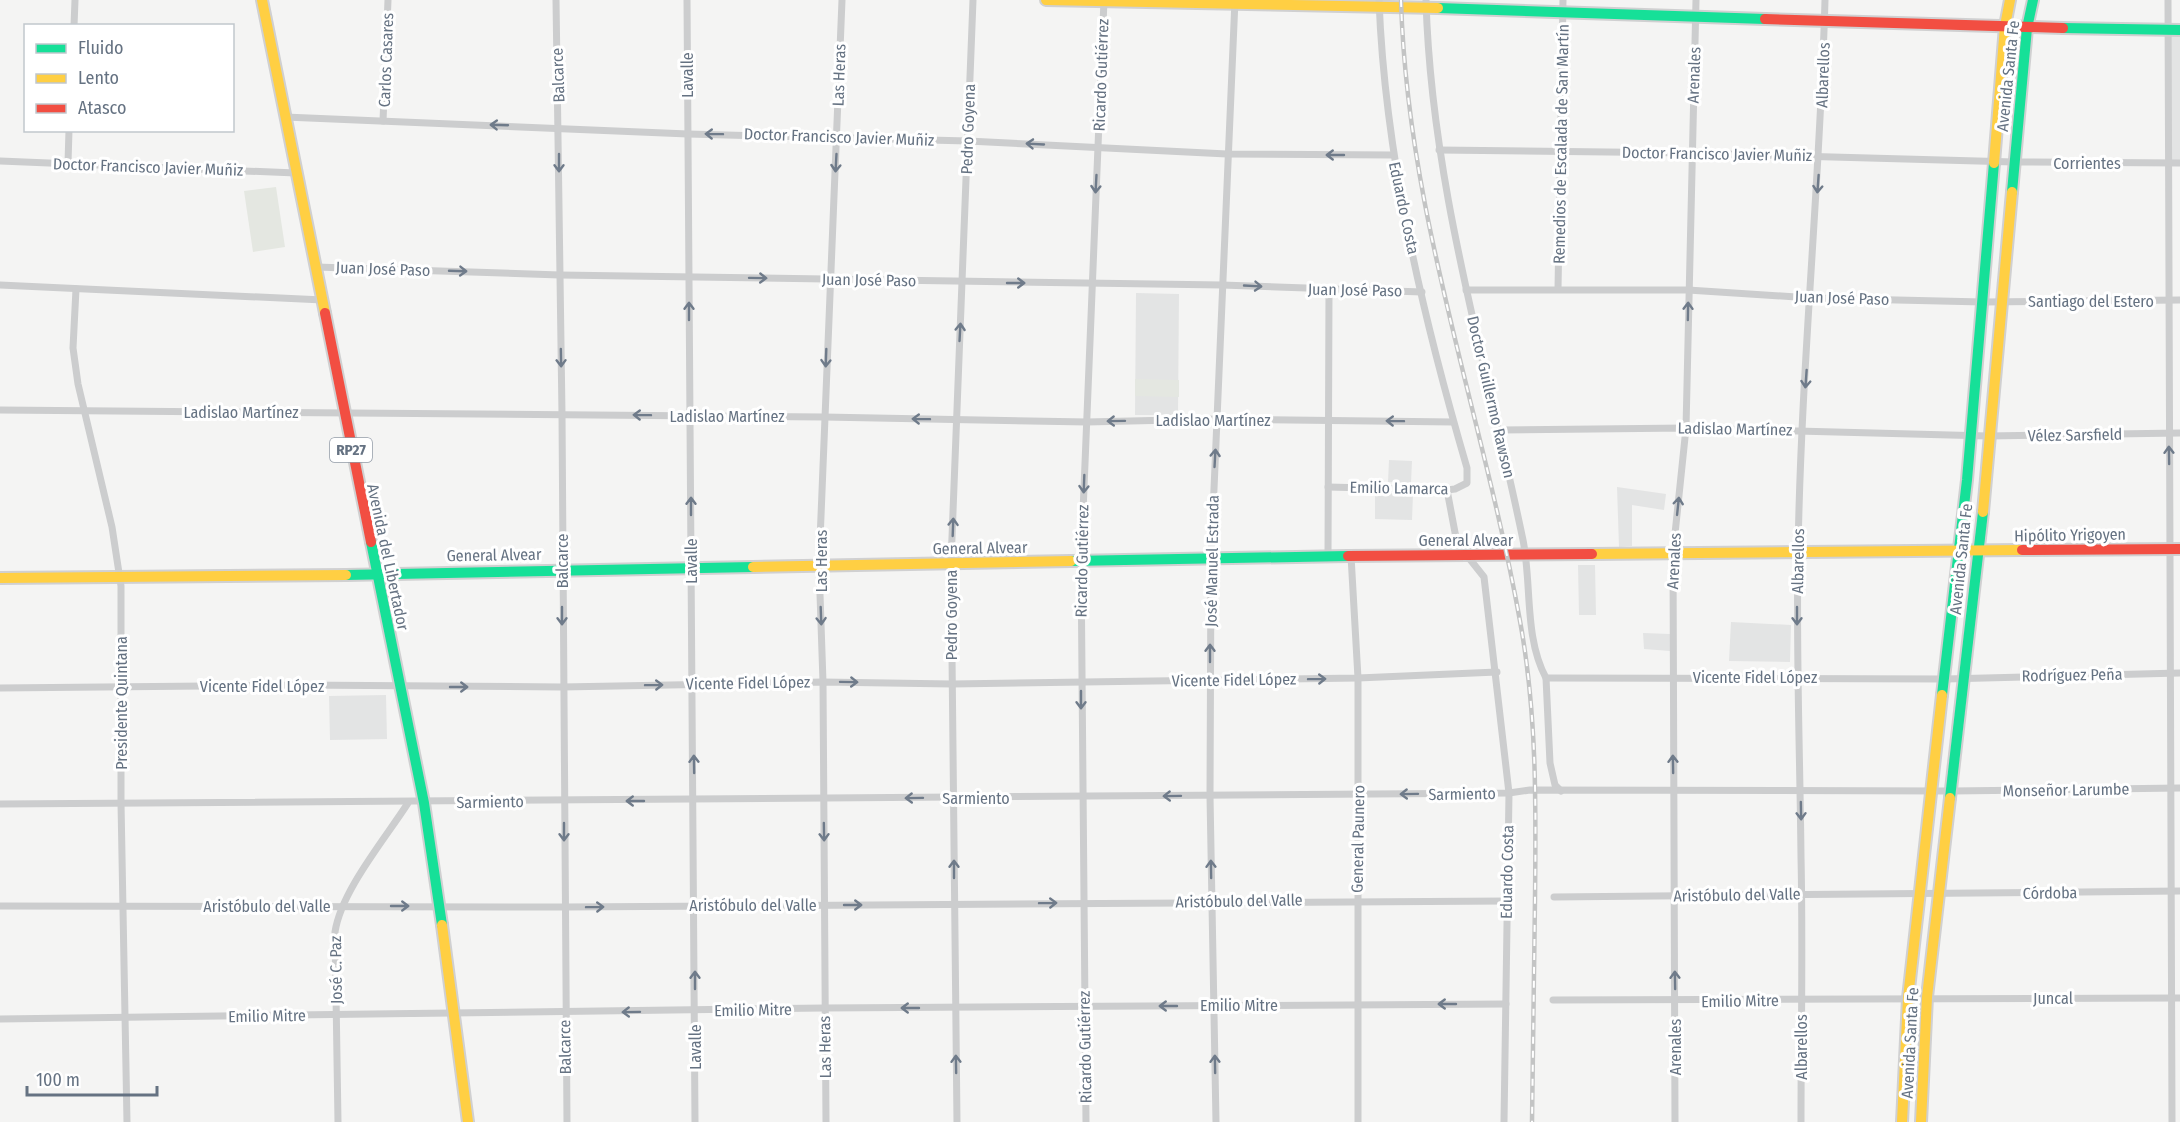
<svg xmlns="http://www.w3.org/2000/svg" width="2180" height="1122" viewBox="0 0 2180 1122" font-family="'Fira Sans Condensed',sans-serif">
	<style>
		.built { fill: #e3e4e4 }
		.green { fill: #e4e7e1 }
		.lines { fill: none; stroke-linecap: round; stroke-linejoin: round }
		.fast-casing { stroke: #d0d0d1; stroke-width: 14 }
		.slow-casing { stroke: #d0d0d1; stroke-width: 14 }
		.jam-casing { stroke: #d0d0d1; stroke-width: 14 }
		.street { stroke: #cccdce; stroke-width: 7 }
		.fast { stroke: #16e098; stroke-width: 10 }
		.slow { stroke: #ffcf43; stroke-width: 10 }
		.jam { stroke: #f24e42; stroke-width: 10 }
		.rail-casing { stroke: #c3c4c4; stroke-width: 4.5 }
		.rail { stroke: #fff; stroke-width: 2; stroke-dasharray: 7; stroke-linecap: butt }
		.oneway { stroke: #6f7b8a }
		.labels { text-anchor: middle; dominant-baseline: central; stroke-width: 6; stroke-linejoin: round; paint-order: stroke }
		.shield { fill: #fff; stroke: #939ca8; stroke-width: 1.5 }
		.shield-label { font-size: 15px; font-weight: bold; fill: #657282 }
		.street-label { font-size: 16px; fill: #657282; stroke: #fff }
	</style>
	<rect width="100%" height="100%" fill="#f4f4f3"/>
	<g class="built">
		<polygon points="2168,30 2180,30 2180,163 2169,163"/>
		<polygon points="1136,293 1179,294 1178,415 1135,415"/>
		<polygon points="1389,460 1412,461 1411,483 1388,482"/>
		<polygon points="1617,487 1666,494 1664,510 1632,505 1632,546 1619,547"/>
		<polygon points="1375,493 1413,494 1412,520 1375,519"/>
		<polygon points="1578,565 1595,565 1596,615 1579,615"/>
		<polygon points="1731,622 1791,625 1790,662 1729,661"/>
		<polygon points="1643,633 1670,634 1670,651 1644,649"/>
		<polygon points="386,695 387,739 330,740 329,696"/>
	</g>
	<g class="green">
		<polygon points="276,187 285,247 253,252 244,191"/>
		<polygon points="1135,379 1179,380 1179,397 1135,396"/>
	</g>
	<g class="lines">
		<defs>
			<g id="fast">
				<polyline points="1438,8 1765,19"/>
				<polyline points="2063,28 2180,30"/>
				<polyline points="2012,192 2027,28 2033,0"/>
				<polyline points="371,542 424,803 442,925"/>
				<polyline points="1071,561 1348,556"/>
				<polyline points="346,575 753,567"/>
				<polyline points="1942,695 1967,480 1994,163"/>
				<polyline points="1950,798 1983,512"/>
			</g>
			<g id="slow">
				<polyline points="262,0 325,313"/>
				<polyline points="1046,0 1438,8"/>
				<polyline points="1994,163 2005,26 2010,0"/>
				<polyline points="1983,512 2012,192"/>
				<polyline points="1592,554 2022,550"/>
				<polyline points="753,567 1071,561"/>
				<polyline points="0,578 346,575"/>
				<polyline points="442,925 468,1122"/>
				<polyline points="1902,1122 1908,998 1942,695"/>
				<polyline points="1921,1122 1927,997 1950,798"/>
			</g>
			<g id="jam">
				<polyline points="1765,19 2063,28"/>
				<polyline points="325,313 371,542"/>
				<polyline points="2022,550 2180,549"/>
				<polyline points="1348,556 1592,554"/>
			</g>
		</defs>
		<use href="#fast" class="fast-casing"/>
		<use href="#slow" class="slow-casing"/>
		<use href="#jam" class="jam-casing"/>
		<g class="street">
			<polyline points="556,0 562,414 567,1122"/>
			<polyline points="687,0 695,1122"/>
			<path d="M1426,0C1431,184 1486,361 1523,540C1532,585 1524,637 1546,678L1550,763L1555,785L1561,791"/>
			<polyline points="2168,0 2172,1122"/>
			<polyline points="74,26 75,0"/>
			<polyline points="285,117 688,134 968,141 1227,154 1393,155"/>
			<polyline points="383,121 388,0"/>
			<polyline points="1439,150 1691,153 2014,162 2180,163"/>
			<polyline points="0,161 296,173"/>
			<polyline points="68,163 69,130"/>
			<polyline points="316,267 560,275 1222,285 1422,292"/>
			<polyline points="0,285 323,300"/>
			<polyline points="76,289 73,348 78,384 112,527 121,586 121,803 127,1122"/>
			<polyline points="1558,289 1563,0"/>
			<polyline points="1466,290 1688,290 1811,298 1983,302 2180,300"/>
			<polyline points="0,410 824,417 1087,422 1217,419 1453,422"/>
			<polyline points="1500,430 1686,428 1988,436 2180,433"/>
			<path d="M1328,487L1447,490L1455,489L1467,483V468C1423,317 1385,158 1379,0"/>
			<polyline points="1447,490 1457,543 1484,577 1509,793 1504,1122"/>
			<polyline points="1328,556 1329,290"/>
			<polyline points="1351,556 1358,678 1358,1122"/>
			<polyline points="1546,678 1946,679 2180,673"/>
			<polyline points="0,688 297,685 562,687 823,682 952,684 1358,678 1497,672"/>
			<polyline points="0,804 1509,793 1530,790 1952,791 2180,788"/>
			<polyline points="1554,897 2180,891"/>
			<polyline points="0,906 565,907 1506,901"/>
			<polyline points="1553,1000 2180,998"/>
			<polyline points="0,1019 824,1008 1506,1004"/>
			<path d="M338,1122L335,932C341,891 385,839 408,803"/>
			<polyline points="826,1122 823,682 819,565 842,0"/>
			<polyline points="957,1122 951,563 973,0"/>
			<polyline points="1086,1122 1081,561 1104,0"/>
			<polyline points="1216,1122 1210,796 1211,559 1235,0"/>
			<polyline points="1675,1122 1673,553 1686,428 1696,0"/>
			<path d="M1801,1122C1801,1034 1803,945 1801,857C1800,755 1796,654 1798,552C1801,368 1820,184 1825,0"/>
		</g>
		<use href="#fast" class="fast"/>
		<use href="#slow" class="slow"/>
		<use href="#jam" class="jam"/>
		<defs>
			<path id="rail" d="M1401,0C1407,215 1482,411 1520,621C1537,713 1536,806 1535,899C1534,974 1533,1048 1532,1122"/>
		</defs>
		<use href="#rail" class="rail-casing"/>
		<use href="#rail" class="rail"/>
	</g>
	<defs><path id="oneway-shaft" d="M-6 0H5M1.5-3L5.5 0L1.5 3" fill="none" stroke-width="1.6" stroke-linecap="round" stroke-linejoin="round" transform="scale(1.5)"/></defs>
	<g class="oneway">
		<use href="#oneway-shaft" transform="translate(499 125) rotate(-178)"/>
		<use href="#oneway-shaft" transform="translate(714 134) rotate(-179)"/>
		<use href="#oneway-shaft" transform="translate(1035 144) rotate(-177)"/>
		<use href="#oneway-shaft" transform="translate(1335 155) rotate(-180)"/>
		<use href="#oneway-shaft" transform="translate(559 163) rotate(90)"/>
		<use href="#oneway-shaft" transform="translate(836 163) rotate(93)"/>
		<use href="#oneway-shaft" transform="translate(1096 184) rotate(93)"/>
		<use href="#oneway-shaft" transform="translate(1818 184) rotate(94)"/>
		<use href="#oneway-shaft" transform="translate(458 271) rotate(2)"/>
		<use href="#oneway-shaft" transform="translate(758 278) rotate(1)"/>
		<use href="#oneway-shaft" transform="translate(1016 283)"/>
		<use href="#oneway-shaft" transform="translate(1253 286) rotate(3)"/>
		<use href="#oneway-shaft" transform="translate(689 311) rotate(-90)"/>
		<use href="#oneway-shaft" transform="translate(1688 311) rotate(-89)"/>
		<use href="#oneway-shaft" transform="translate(960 332) rotate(-87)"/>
		<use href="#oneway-shaft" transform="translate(561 358) rotate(89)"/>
		<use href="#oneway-shaft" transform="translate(826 358) rotate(92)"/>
		<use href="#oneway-shaft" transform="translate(1806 379) rotate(94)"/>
		<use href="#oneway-shaft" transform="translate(642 415) rotate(-179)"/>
		<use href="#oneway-shaft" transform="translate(921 419) rotate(-179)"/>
		<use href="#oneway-shaft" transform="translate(1116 421) rotate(179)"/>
		<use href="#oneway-shaft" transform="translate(1395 421) rotate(-179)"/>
		<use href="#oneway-shaft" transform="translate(2169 455) rotate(-91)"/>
		<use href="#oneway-shaft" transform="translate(1215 458) rotate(-87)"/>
		<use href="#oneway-shaft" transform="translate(1084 484) rotate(92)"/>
		<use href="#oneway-shaft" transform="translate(691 506) rotate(-90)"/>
		<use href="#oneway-shaft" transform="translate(1678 506) rotate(-84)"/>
		<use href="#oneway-shaft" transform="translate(953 527) rotate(-88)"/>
		<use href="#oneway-shaft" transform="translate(562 616) rotate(90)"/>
		<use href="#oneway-shaft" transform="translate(821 616) rotate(88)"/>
		<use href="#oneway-shaft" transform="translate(1797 616) rotate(90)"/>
		<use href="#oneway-shaft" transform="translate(1210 653) rotate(-90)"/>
		<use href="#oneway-shaft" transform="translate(1317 679) rotate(-1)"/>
		<use href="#oneway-shaft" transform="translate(849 682) rotate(1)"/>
		<use href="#oneway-shaft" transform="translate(654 685) rotate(-1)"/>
		<use href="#oneway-shaft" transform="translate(459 687)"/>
		<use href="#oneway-shaft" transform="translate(1081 700) rotate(90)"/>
		<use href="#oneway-shaft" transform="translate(694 764) rotate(-91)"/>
		<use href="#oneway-shaft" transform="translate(1673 764) rotate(-91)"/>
		<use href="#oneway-shaft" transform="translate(1409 794) rotate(179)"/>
		<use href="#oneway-shaft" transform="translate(1172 796) rotate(179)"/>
		<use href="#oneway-shaft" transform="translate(914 798) rotate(179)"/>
		<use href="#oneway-shaft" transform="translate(635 801) rotate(180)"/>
		<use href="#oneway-shaft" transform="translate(1801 811) rotate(89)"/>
		<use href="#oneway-shaft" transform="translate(564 832) rotate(90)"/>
		<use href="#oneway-shaft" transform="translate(824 832) rotate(89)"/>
		<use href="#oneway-shaft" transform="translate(954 869) rotate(-90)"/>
		<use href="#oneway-shaft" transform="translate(1211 869) rotate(-91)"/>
		<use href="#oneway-shaft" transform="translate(1048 903) rotate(-1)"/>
		<use href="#oneway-shaft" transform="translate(853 905)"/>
		<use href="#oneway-shaft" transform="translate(400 906)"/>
		<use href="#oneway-shaft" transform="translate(595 907) rotate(-1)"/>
		<use href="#oneway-shaft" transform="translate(695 980) rotate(-90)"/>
		<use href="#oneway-shaft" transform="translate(1675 980) rotate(-91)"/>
		<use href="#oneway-shaft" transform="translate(1447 1004) rotate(180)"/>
		<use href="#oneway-shaft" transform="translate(1168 1006) rotate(180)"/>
		<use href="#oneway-shaft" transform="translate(910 1008) rotate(180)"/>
		<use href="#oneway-shaft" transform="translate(631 1012) rotate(179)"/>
		<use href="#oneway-shaft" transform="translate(956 1064) rotate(-91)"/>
		<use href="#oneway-shaft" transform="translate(1215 1064) rotate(-91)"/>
	</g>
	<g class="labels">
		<rect class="shield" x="330" y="438" width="42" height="24" rx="4.5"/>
		<g class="shield-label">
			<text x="351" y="450">RP27</text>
		</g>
		<g class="street-label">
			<text transform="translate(386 60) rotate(-88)">Carlos Casares</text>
			<text transform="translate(558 75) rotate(-92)">Balcarce</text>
			<text transform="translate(687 75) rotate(-90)">Lavalle</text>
			<text transform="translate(839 75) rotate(-88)">Las Heras</text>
			<text transform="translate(1101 75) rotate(-88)">Ricardo Gutiérrez</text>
			<text transform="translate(1694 75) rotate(-88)">Arenales</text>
			<text transform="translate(1823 75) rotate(-88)">Albarellos</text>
			<text transform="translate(2008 76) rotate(-84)">Avenida Santa Fe</text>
			<text transform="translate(968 129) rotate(-88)">Pedro Goyena</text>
			<text transform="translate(839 137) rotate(2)">Doctor Francisco Javier Muñiz</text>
			<text transform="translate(1561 144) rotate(-89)">Remedios de Escalada de San Martín</text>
			<text transform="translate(1717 154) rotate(1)">Doctor Francisco Javier Muñiz</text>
			<text x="2087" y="163">Corrientes</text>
			<text transform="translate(148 167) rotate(2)">Doctor Francisco Javier Muñiz</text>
			<text transform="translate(1404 208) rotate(78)">Eduardo Costa</text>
			<text transform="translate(383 269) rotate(2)">Juan José Paso</text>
			<text transform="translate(869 280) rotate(1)">Juan José Paso</text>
			<text transform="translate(1355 290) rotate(1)">Juan José Paso</text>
			<text transform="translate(1842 298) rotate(2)">Juan José Paso</text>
			<text x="2091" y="301">Santiago del Estero</text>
			<text transform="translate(1491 397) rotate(77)">Doctor Guillermo Rawson</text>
			<text x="241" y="412">Ladislao Martínez</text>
			<text x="727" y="416">Ladislao Martínez</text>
			<text x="1213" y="420">Ladislao Martínez</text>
			<text transform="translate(1735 429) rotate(1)">Ladislao Martínez</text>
			<text transform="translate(2075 435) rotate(-1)">Vélez Sarsfield</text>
			<text transform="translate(1399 488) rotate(1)">Emilio Lamarca</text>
			<text transform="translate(2070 535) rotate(-1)">Hipólito Yrigoyen</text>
			<text x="1466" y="540">General Alvear</text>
			<text transform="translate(980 548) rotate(-1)">General Alvear</text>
			<text transform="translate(494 555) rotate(-1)">General Alvear</text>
			<text transform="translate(388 557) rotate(78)">Avenida del Libertador</text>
			<text transform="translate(1961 559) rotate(-84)">Avenida Santa Fe</text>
			<text transform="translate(562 561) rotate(-90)">Balcarce</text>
			<text transform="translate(691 561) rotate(-90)">Lavalle</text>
			<text transform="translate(821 561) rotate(-90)">Las Heras</text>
			<text transform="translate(1082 561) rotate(-89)">Ricardo Gutiérrez</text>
			<text transform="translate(1212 561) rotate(-89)">José Manuel Estrada</text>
			<text transform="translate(1674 561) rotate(-87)">Arenales</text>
			<text transform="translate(1798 561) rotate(-89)">Albarellos</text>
			<text transform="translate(951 615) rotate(-90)">Pedro Goyena</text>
			<text transform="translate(2072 675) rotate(-1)">Rodríguez Peña</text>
			<text x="1755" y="677">Vicente Fidel López</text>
			<text transform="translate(1234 680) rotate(-1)">Vicente Fidel López</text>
			<text transform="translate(748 683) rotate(-1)">Vicente Fidel López</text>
			<text x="262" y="686">Vicente Fidel López</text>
			<text transform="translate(121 703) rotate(-90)">Presidente Quintana</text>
			<text transform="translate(2066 790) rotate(-1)">Monseñor Larumbe</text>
			<text transform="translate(1462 794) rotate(-1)">Sarmiento</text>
			<text x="976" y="798">Sarmiento</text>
			<text transform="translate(490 802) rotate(-1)">Sarmiento</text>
			<text transform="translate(1358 839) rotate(-89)">General Paunero</text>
			<text transform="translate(1507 872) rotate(-89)">Eduardo Costa</text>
			<text transform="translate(2050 893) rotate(-1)">Córdoba</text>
			<text transform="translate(1737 895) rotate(-1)">Aristóbulo del Valle</text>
			<text transform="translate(1239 901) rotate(-1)">Aristóbulo del Valle</text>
			<text x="753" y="905">Aristóbulo del Valle</text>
			<text x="267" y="906">Aristóbulo del Valle</text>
			<text transform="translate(336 970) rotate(-91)">José C. Paz</text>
			<text x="2053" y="998">Juncal</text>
			<text transform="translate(1740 1001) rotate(-1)">Emilio Mitre</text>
			<text x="1239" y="1005">Emilio Mitre</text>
			<text transform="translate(753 1010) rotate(-1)">Emilio Mitre</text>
			<text transform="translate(267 1016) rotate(-1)">Emilio Mitre</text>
			<text transform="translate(1910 1043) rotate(-87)">Avenida Santa Fe</text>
			<text transform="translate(565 1047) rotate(-91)">Balcarce</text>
			<text transform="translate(695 1047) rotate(-90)">Lavalle</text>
			<text transform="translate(825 1047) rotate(-91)">Las Heras</text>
			<text transform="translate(1085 1047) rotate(-91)">Ricardo Gutiérrez</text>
			<text transform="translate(1675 1047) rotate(-90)">Arenales</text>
			<text transform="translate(1801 1047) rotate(-90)">Albarellos</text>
		</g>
	</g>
	<rect x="24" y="24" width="210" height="108" fill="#ffffff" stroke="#c1c7cd" stroke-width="1.5"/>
	<rect x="36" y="44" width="30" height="9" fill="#16e098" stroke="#c1c7cd" stroke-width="1.5"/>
	<text x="78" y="54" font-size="18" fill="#657282">Fluido</text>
	<rect x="36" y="74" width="30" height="9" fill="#ffcf43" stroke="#c1c7cd" stroke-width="1.5"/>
	<text x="78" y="84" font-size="18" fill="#657282">Lento</text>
	<rect x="36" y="104" width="30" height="9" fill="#f24e42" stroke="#c1c7cd" stroke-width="1.5"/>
	<text x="78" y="114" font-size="18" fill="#657282">Atasco</text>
	<path d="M27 1086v9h130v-9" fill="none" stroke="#657282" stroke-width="3"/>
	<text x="36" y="1086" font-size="18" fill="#657282" stroke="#ffffff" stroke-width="4.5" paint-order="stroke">100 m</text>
</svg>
